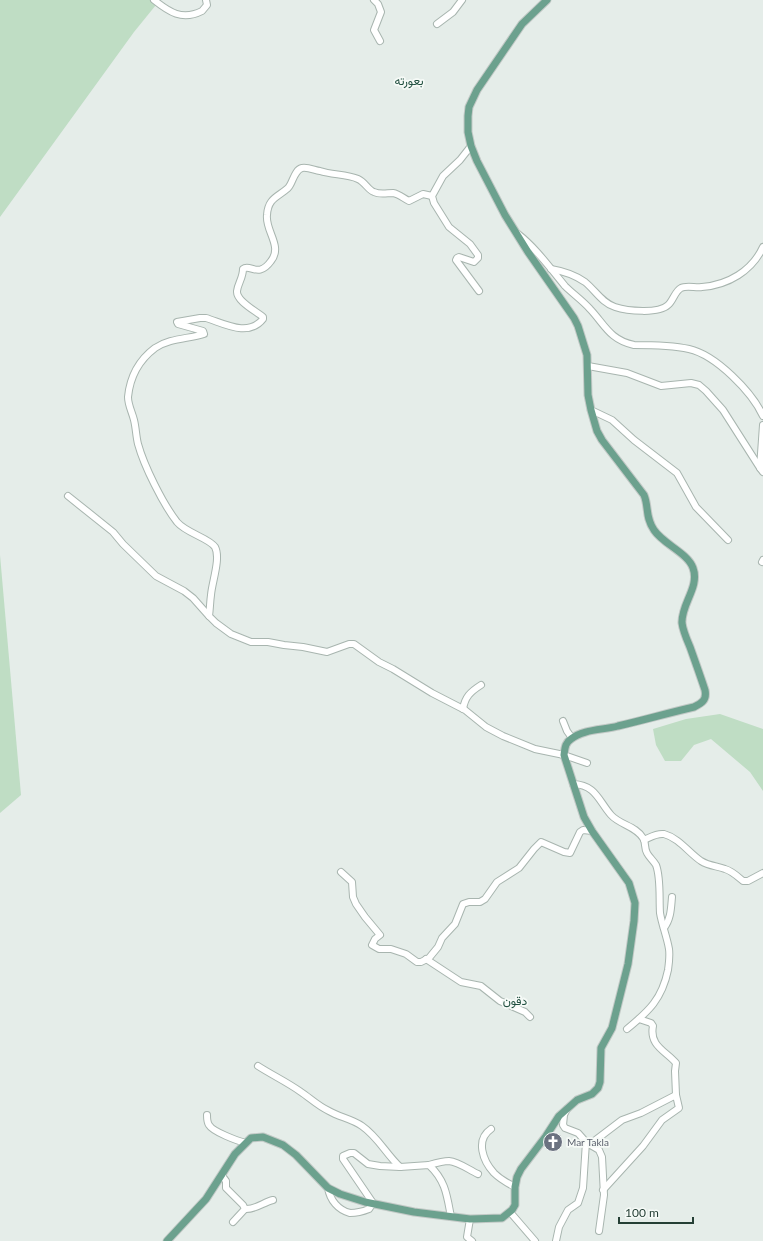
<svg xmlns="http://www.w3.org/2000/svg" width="763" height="1241" viewBox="0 0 763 1241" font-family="Lato,Vazirmatn,sans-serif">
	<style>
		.green { fill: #bfddc4 }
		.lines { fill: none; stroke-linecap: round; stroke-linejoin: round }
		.minor-casing { stroke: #a8b5af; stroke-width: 8 }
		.major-casing { stroke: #c2c9c6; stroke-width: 9 }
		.minor { stroke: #fff; stroke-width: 6 }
		.major { stroke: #6ca18e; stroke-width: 7 }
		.labels { text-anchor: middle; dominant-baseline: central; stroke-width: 3.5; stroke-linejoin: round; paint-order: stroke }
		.worship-label { font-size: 10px; fill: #5b616d; stroke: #f6faf7; text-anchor: start }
		.quarter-label { font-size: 12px; fill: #215040; stroke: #f6faf7 }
	</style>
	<rect width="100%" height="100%" fill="#e5ede9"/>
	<g class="green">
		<polygon points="0,0 160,0 134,32 0,217"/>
		<polygon points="0,555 21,795 0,813"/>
		<polygon points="720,714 763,729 763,791 750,772 711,739 694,745 681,761 665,761 656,745 653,729 686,719"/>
	</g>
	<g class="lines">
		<defs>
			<g id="minor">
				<path d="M154,0C169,12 182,21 202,11L207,5L206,0"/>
				<polyline points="374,0 378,4 381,12 374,30 380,41"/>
				<polyline points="437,24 453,12 462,0"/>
				<polyline points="471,146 460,160 443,176 432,196 434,203 449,227 470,244 478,255 478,258 474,262 459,257 457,258 456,260 479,291"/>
				<path d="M432,196L423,194L409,201C403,198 399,194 393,193C387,193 380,195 374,192C368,190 365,182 358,179C347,174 332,175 320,171C314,170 308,167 302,168C294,170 293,183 288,188C278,197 268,198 267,215C265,231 283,246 271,261C258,279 250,263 243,269C243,278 238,283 237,291C236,301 256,311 263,317V319C248,338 223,323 206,318H200L177,322L178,324L203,331L204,334C188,339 170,338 155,348C139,360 130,377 128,397C128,405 132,412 134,420C136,428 136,436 138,444C144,466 163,504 177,522C186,533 209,538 215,547C221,558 212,582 211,595C210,602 210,609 209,616L216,623L231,634L251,642H268L284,645L303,647L327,652L349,644H354L379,662L393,669L432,693L465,710L486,727L503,736L535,749L564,755L587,763"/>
				<path d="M518,234C536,248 550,268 565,286C573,294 582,300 590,309C605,325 610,340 634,345C652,345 671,345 689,349C716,355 752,392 763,416"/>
				<path d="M551,269C563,271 575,275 585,282C595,290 602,303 615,307C627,311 659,314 668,305C673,301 675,291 681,288C686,285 696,288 702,287C728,285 752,271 763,247"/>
				<polyline points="588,366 627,373 661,386 691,383 699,385 706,391 723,410 760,468"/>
				<polyline points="591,410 612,420 634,440 677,473 696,507 728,540"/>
				<polyline points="763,425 760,468 763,472"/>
				<polyline points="68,496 113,532 123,544 156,576 184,591 193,598 209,616"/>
				<polyline points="762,562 763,560"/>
				<path d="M463,709C465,697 470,692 481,685"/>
				<polyline points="563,721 567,731 572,738"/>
				<path d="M573,784C596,785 598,800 611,815C620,825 636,826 643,838C646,842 644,848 647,853C649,857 653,860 656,865C661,878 659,899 660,913C662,925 667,937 669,949C670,956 669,963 668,970C662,999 649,1011 627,1029"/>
				<path d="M644,840C651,837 656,833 664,834C679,838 689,853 701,861C709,866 717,866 725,869C732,871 737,876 743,881H748L763,873"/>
				<polyline points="341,872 352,882 353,897 356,904 365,917 380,935 375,939 372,945 379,949 391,949 406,954 417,962 421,962 429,958 438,947 442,938 455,924 463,904 469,902 480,902 485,899 497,882 519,868 534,849 541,842 564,852 570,853 580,832 583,830 592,831"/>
				<path d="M664,928C671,919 671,908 672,897"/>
				<polyline points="426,959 461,982 481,986 500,1001 525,1012 530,1017"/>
				<path d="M639,1019L651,1023L653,1026C649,1046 666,1051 676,1063L675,1071L676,1095"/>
				<path d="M258,1066C272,1075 287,1082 301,1092C310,1098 318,1106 329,1111C339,1117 352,1119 362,1126C378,1137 386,1154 400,1167L429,1165C446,1181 447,1196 451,1217"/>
				<path d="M207,1115C207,1118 207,1122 209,1125C213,1132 238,1141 246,1143"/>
				<path d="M491,1129C475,1140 483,1161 494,1173C500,1179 507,1183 515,1187"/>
				<polyline points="587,1143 599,1150 602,1157 604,1195 599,1231"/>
				<polyline points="590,1145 593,1142 622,1120 641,1113 676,1095 679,1108 662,1120 643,1146 603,1190"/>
				<path d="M429,1165C436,1163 443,1161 449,1161C459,1162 469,1170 478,1174"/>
				<polyline points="223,1173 223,1177 226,1181 226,1188 243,1205 245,1209 233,1222"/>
				<path d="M328,1188C330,1200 338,1210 350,1213C356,1213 364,1211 369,1209L373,1203L343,1159V1156L350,1153H354L368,1164L380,1166L400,1167"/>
				<path d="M245,1209C255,1210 264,1202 273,1200"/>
				<polyline points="510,1212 535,1241"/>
				<polyline points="470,1219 467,1237 472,1241"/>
				<polyline points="556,1241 559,1227 568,1210 578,1203 583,1188 586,1142 578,1133 565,1128 563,1125 564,1115 567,1109"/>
			</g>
			<path id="major" d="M167,1241L206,1199L235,1154L251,1138L263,1137L283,1145L296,1155L328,1188L340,1194L365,1202L414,1212L470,1219L502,1218L512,1210L515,1205V1187L517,1177L521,1169L546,1136L559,1116L577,1100L592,1094L598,1088L600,1082L601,1048L612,1028L628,964L634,921L635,903L629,883L592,831L584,817L564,755C565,748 565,743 571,739C583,729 604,730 618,726C644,720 668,713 694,707C702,703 707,700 705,690C700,675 695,661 690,647C687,640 683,631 682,623C681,604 700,587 693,568C688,553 663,544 654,530C645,517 649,507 644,495L602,440L597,431L591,410L588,395L587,355L578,326L574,318L528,252L505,215L477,161L471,146L468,132V116L469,107L477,90L522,24L547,0"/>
		</defs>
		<use href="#minor" class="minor-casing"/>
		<use href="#major" class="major-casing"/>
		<use href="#minor" class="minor"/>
		<use href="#major" class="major"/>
	</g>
	<defs>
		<symbol id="church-disc" viewBox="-11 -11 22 22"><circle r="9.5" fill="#6b7280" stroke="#f6faf7"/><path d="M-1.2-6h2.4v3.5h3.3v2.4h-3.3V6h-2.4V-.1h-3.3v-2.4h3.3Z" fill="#fff"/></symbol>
	</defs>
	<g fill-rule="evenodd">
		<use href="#church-disc" x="542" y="1131" width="22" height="22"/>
	</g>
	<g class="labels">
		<g class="worship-label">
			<text x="567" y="1142">Mar Takla</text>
		</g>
		<g class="quarter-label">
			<text x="409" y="80">بعورته</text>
			<text x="515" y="1000">دقون</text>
		</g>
	</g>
	<path d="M619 1217v6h74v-6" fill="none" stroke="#253f35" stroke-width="2"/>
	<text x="625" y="1217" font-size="12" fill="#253f35" stroke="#f6faf7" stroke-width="3" paint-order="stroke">100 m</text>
</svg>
